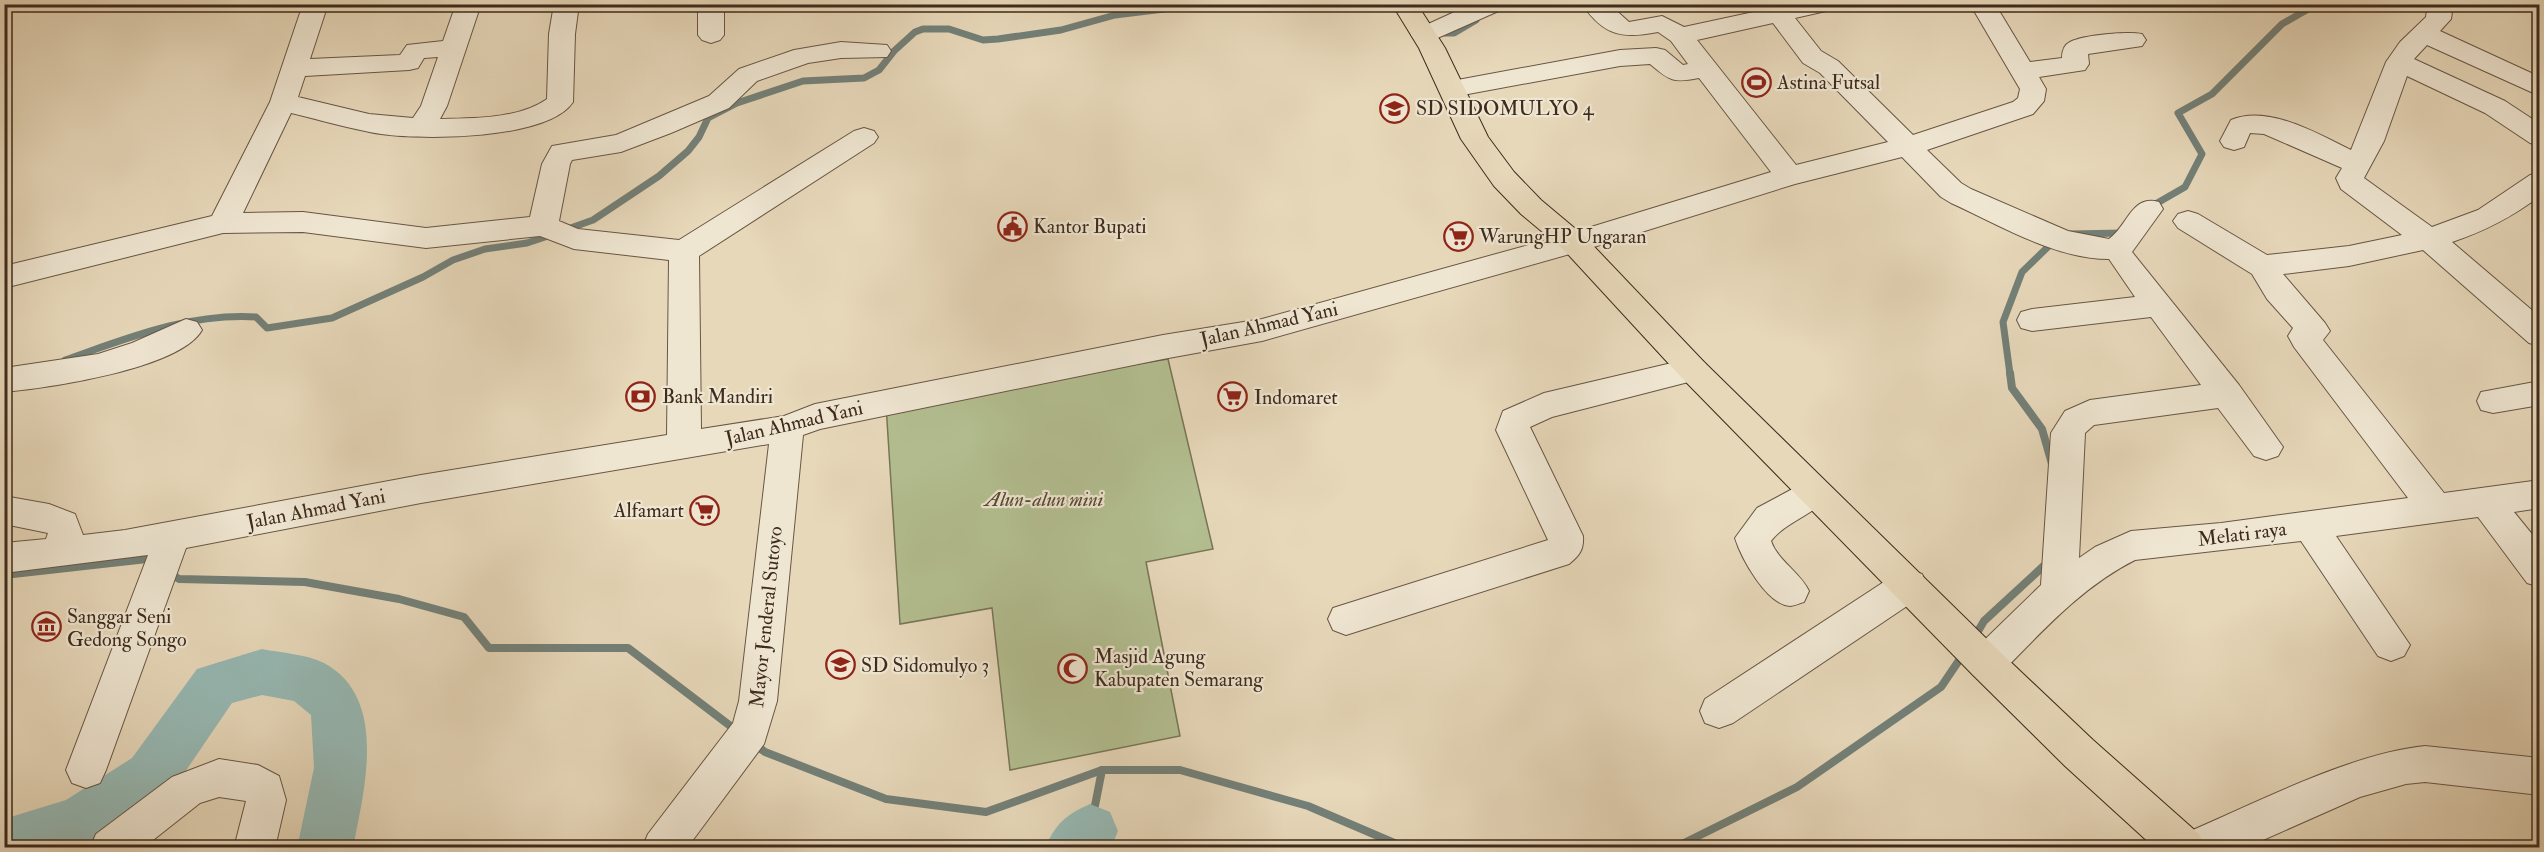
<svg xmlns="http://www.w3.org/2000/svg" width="2544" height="852" viewBox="0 0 2544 852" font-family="'IM FELL Double Pica',serif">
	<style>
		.green { fill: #b3bf91; stroke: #787557; stroke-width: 1.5 }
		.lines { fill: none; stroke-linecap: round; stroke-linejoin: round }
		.stream-far1 { stroke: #738078; stroke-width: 7 }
		.stream { stroke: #738078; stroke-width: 8 }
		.river { fill: #97b9b4; fill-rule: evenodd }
		.minor-casing { stroke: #685644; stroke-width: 2 }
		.major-casing { stroke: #3e2b1d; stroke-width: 2 }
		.minor { fill: #efe6d2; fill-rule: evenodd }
		.major { fill: #e7d8ba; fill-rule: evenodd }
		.labels { text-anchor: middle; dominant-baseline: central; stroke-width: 4.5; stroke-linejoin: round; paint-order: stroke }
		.poi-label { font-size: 20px; fill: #3e2b1d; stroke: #efe6d2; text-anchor: start }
		.street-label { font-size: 20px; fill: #3e2b1d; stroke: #efe6d2 }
		.park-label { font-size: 20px; font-style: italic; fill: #554934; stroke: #efe6d2 }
	</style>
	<rect width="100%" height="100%" fill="#e7d8ba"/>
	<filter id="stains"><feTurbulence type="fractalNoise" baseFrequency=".00333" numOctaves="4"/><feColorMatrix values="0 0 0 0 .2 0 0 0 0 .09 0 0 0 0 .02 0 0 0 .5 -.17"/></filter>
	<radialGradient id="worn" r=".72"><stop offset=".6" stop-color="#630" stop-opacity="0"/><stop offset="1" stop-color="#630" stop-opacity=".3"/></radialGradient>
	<polygon class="green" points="1168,359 1213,549 1146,562 1180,736 1010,770 992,608 900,624 886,405"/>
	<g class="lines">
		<g class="stream-far1">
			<polyline points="1441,33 1454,33 1476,20"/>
			<polyline points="2152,206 2185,187 2202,154 2178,113 2212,94 2282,24 2317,4"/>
			<polyline points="565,230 593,220 659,176 688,151 699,137 708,118 737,103 803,81 864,78 879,70 894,51 915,32 923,29 949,29 983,40 998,39 1061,30 1115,15 1205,4"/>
			<polyline points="2070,234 2123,233"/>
			<path d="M65,360C128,338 188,313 256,317L267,328L332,318L423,277L453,260L485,249L527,243L554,234"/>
			<polyline points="2010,374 2003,322 2022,272 2054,241"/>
		</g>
		<g class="stream">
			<polyline points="2010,373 2012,388 2042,429 2052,464"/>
			<polyline points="168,572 179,579 305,582 399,599 464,617 489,648 628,648 737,731"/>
			<polyline points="4,575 147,559 153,563"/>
			<polyline points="1974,638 1984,621 2049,561"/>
			<polyline points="754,744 765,752 886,799 986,812 1102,770"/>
			<polyline points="1090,831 1102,770 1180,770 1308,806 1406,848"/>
			<polyline points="1674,848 1797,787 1941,687 1964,653"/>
		</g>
		<g class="river">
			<path d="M262,649C282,653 306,654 324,663C389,698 364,790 353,848H297L314,768L311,715L294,701L262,695L232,703L170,794L100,841L82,848H4V819L66,800L132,758L197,669Z"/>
			<path d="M1090,804L1110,812L1118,831L1111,848H1045C1055,824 1067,814 1090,804Z"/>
		</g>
		<defs>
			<g id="minor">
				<path d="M303,4H328L310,59L400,55L407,45L443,41L456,4H481L447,106L440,119C474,118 519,119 547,99L549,34L554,4H579L575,34L573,102C548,140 422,140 381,134C350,129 321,120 291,113L243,213L303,212L426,228L530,217L542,164L552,146L616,135L709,96L739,69L794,50L841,42L887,45L891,51L887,57L841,58L808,63L757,81L729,108L671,133L621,152L572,160L570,164L559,221L578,229L679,240L854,131L864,128L874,131L878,137L874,143L699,256L701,429L784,416L815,404L1163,335L1262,319L1568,234L1771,172L1699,78C1673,83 1670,81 1650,64L1620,66L1452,97L1443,95L1439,89L1443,83L1452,81L1620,50L1656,48L1665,50L1683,65L1688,64L1671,41L1658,32C1622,39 1604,36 1582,4H1609L1629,22L1662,16L1684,27L1763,10L1759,4H1838L1835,9L1795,18L1821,51L1838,61L1913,135L2013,102L2018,98L2020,89L1970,4H1995L2030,62L2062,58C2062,51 2064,45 2070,42C2083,35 2128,31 2142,34L2146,40L2142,46L2088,54L2089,64L2085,70L2039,77L2046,89L2044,101L2033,114L1927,150L1961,183L1971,189L2068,231L2109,239C2128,225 2132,194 2159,202L2163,209L2132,252L2239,385L2283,447L2278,456L2266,460L2254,456L2218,408L2094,425L2085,433L2079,558L2095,547L2131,531L2221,523L2408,498L2294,347L2288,336L2293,328L2267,299L2252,274L2178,228L2173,221L2178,214L2188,211L2198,214L2267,255L2349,246L2402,235L2341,189L2336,178L2342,168L2264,134L2250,133L2244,147L2234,150L2224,147L2220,141L2231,120C2268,104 2318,134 2351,150L2386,62L2400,42L2426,17L2428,4H2453L2451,19L2440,31L2540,77V96L2427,45L2414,59L2505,101L2540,124V146L2530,143L2485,113L2407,76L2384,141L2364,178L2432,227L2478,210L2530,175L2540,173V196C2512,217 2485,231 2452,242L2540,317V346L2529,343L2423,250L2349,266L2283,274L2325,323L2330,331L2323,340L2444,493L2540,480V508L2514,512L2540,544V587L2527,583L2478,517L2336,536L2410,645L2404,656L2391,661L2378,656L2301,541L2135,560C2081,587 2041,633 1999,675L1986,680L1973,675L1967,663L1973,651L2041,585L2051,433L2065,411L2090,400L2201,385L2151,317L2032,331L2021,328L2017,320L2021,312L2032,309L2135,297L2109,259C2054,259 2000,225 1951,203L1941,197L1902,157L1795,184L1584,250L1262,341L1163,359L820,429L803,435L777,701L764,744L687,848H642L648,834L733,723L739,701L769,444L421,503L186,548L106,770L100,783L86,788L72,783L66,770L148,555L4,573V543L46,539L48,533L4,524V496L49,504L75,514L83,535L125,530L421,475L667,435L669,260L574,249L540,236L426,248L303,232L223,233L4,288V266L212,216L270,102ZM1773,23L1803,63L1820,73L1888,142L1796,165L1697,40ZM438,57L421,106L413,118L369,114L298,97L305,76L409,70L418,68L424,58Z"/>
				<polygon points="698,4 724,4 724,35 720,40 711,43 702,40 698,35"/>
				<polygon points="1472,4 1506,4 1503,9 1433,40 1424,43 1415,40 1411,35 1415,30"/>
				<path d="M186,319L197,322L202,330C180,369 48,388 4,392V368L98,354L132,343Z"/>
				<path d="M1693,358L1704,362L1709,370L1704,378L1552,417L1530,427L1583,536C1584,550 1579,556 1569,564L1346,635L1333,630L1328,619L1333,608L1548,540L1496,430L1503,411L1544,393Z"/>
				<polygon points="2540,381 2540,405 2493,413 2481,410 2477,401 2481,392"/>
				<path d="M1813,478L1825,482L1830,492C1819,514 1787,520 1771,541C1778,561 1800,572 1809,591L1804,602C1800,603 1794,606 1790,606C1767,605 1741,558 1735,538L1757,508Z"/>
				<polygon points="1909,570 1922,574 1927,585 1922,596 1733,723 1719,728 1705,723 1700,711 1705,699 1896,574"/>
				<path d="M2425,746L2540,758V795L2425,782L2406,784L2360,797L2245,848H2177L2183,834C2255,804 2348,754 2425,746Z"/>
				<polygon points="219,759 258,765 279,776 286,800 275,848 234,848 246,801 219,797 200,803 143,848 90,848 96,834 172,777"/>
			</g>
			<polygon id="major" points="1392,4 1417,4 1445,48 1488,137 1514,172 1541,200 1584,236 1704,362 1999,651 2093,740 2199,834 2205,848 2155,848 2065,766 1973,675 1682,378 1564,250 1521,214 1494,186 1461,139 1419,48"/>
		</defs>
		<use href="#minor" class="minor-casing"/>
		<use href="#major" class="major-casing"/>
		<use href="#minor" class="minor"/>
		<use href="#major" class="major"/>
	</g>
	<defs>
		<symbol id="stadium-ring" viewBox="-11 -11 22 22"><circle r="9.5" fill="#efe6d2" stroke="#8f2418" stroke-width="1.5"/><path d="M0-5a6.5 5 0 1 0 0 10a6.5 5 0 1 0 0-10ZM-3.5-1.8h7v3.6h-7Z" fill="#8f2418"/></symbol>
		<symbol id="school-ring" viewBox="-11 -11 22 22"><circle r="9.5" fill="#efe6d2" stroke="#8f2418" stroke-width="1.5"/><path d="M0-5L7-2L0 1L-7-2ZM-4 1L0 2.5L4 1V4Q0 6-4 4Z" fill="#8f2418"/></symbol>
		<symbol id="civic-ring" viewBox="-11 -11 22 22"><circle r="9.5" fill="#efe6d2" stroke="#8f2418" stroke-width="1.5"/><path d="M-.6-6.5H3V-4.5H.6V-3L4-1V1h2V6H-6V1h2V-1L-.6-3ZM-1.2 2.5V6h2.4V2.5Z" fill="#8f2418"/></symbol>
		<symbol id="supermarket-ring" viewBox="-11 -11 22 22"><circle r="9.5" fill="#efe6d2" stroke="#8f2418" stroke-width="1.5"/><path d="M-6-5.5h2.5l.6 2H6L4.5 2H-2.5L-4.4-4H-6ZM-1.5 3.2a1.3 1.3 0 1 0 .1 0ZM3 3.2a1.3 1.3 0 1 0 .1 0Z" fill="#8f2418"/></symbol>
		<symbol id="bank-ring" viewBox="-11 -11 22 22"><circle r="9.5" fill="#efe6d2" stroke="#8f2418" stroke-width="1.5"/><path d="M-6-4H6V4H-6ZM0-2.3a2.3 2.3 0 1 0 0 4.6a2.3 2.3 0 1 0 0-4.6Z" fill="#8f2418"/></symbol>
		<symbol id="museum-ring" viewBox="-11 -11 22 22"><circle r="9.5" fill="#efe6d2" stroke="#8f2418" stroke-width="1.5"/><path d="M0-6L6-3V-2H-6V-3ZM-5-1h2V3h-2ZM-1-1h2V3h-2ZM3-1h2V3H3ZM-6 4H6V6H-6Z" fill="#8f2418"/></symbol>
		<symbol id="mosque-ring" viewBox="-11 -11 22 22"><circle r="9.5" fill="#efe6d2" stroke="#8f2418" stroke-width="1.5"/><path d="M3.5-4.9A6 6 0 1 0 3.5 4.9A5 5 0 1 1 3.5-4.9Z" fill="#8f2418"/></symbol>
	</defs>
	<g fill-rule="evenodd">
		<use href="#stadium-ring" x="1740" y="66" width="33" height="33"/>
		<use href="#school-ring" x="1378" y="92" width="33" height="33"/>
		<use href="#civic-ring" x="996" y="210" width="33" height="33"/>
		<use href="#supermarket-ring" x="1442" y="220" width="33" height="33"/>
		<use href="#bank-ring" x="624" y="380" width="33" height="33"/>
		<use href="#supermarket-ring" x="1216" y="380" width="33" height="33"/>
		<use href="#supermarket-ring" x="688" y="494" width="33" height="33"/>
		<use href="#museum-ring" x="30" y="610" width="33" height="33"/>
		<use href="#school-ring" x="824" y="648" width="33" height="33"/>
		<use href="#mosque-ring" x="1056" y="652" width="33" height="33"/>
	</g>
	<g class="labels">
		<g class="poi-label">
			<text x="1777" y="82">Astina Futsal</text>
			<text x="1416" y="108">SD SIDOMULYO 4</text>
			<text x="1033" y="226">Kantor Bupati</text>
			<text x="1479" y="236">WarungHP Ungaran</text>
			<text x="662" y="396">Bank Mandiri</text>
			<text x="1254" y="397">Indomaret</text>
			<text x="684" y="510" text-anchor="end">Alfamart</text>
			<text x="67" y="616">Sanggar Seni<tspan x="67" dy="23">Gedong Songo</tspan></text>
			<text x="1094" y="656">Masjid Agung<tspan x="1094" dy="23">Kabupaten Semarang</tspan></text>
			<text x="861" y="665">SD Sidomulyo 3</text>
		</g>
		<g class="street-label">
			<text transform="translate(1269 324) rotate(-13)">Jalan Ahmad Yani</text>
			<text transform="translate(794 423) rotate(-13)">Jalan Ahmad Yani</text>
			<text transform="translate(316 509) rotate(-11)">Jalan Ahmad Yani</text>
			<text transform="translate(2242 534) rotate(-7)">Melati raya</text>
			<text transform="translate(766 617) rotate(-84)">Mayor Jenderal Sutoyo</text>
		</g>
		<g class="park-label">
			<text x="1044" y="499">Alun-alun mini</text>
		</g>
	</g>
	<rect width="2544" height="852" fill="none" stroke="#e7d8ba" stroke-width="24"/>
	<rect x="6" y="6" width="2532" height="840" fill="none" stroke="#3e2b1d" stroke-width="3"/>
	<rect x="12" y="12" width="2520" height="828" fill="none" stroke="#3e2b1d" stroke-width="1.5"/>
	<rect width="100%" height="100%" filter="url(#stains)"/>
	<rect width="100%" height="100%" fill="url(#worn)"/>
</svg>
